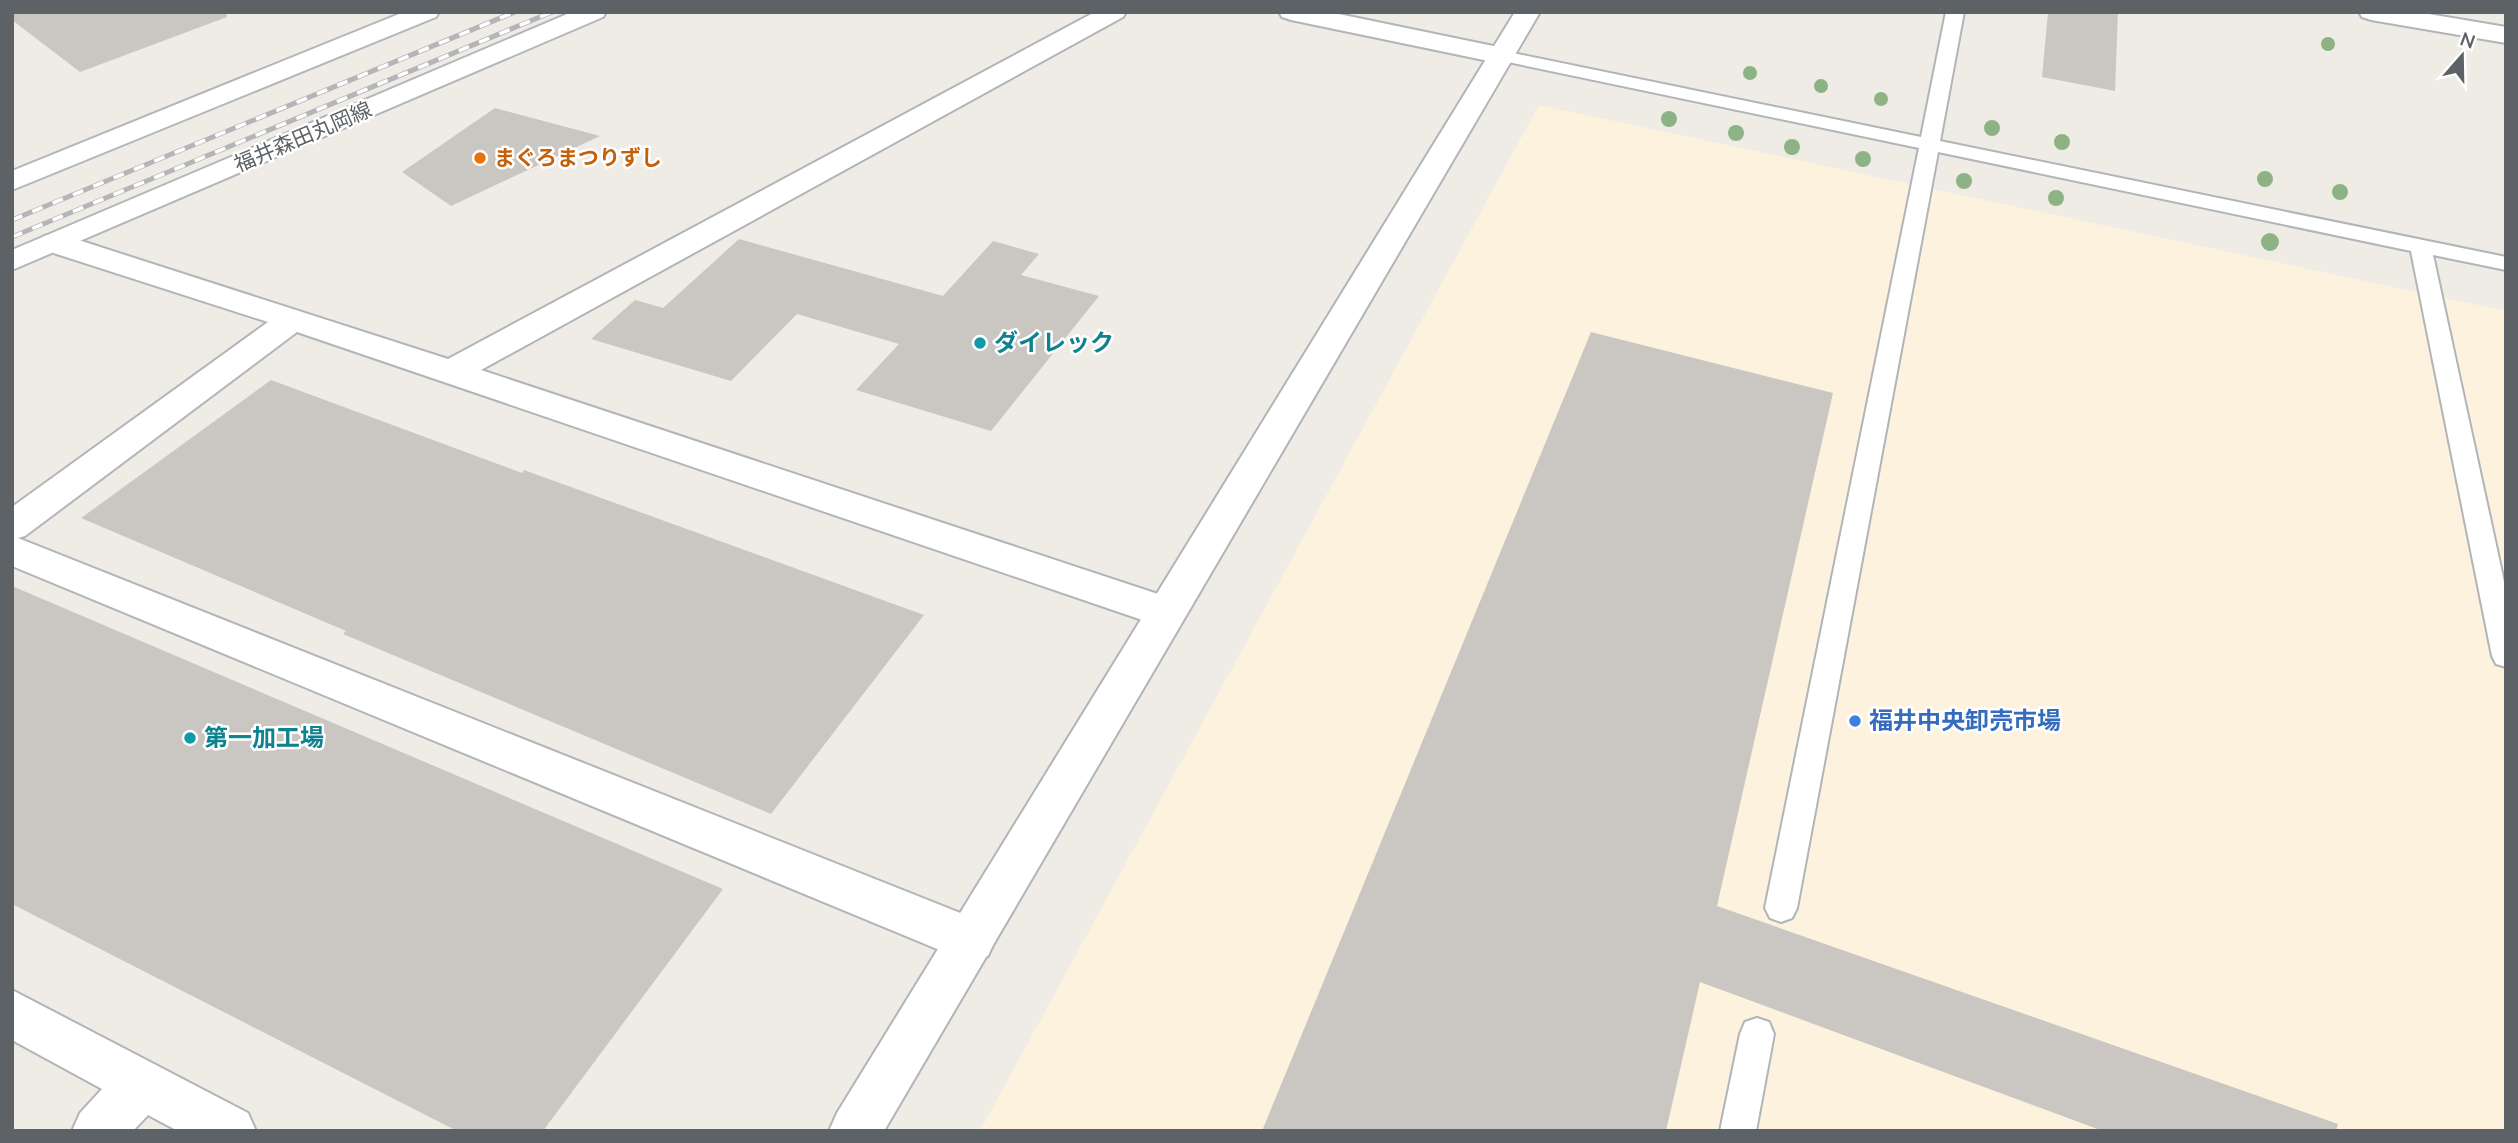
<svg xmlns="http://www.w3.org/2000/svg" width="2518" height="1143" viewBox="0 0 2518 1143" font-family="'Nunito Sans','Noto Sans JP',sans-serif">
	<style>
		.commercial { fill: #fdf2dd }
		.building { fill: #cac7c3 }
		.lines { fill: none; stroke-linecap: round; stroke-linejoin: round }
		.service-casing { stroke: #b1b4b8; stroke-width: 4 }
		.minor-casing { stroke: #b1b4b8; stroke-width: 4 }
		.tertiary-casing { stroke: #b1b4b8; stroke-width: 4 }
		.secondary-casing { stroke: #b2b6ba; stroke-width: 4 }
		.service { fill: #fff; fill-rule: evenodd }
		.minor { fill: #fff; fill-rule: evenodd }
		.tertiary { fill: #fff; fill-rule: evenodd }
		.secondary { fill: #fff; fill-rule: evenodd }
		.rail-casing { stroke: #b4b5b6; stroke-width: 5 }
		.rail { stroke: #fff; stroke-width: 3.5; stroke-dasharray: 11; stroke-linecap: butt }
		.tree { fill: #8db385 }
		.food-dot { fill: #e8710a; stroke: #fff; stroke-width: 2.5 }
		.culture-dot { fill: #0f9aa8; stroke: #fff; stroke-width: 2.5 }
		.shop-dot { fill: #3f7fe0; stroke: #fff; stroke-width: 2.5 }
		.labels { text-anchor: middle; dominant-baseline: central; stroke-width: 5; stroke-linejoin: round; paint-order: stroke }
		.far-street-label { font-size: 21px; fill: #5d6266; stroke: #fff }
		.far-food-label { font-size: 21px; font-weight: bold; fill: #c56008; stroke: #fff; text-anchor: start }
		.culture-label { font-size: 24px; font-weight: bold; fill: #0d838f; stroke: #fff; text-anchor: start }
		.shop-label { font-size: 24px; font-weight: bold; fill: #366cbe; stroke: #fff; text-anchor: start }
	</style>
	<rect width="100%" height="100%" fill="#efece6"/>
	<polygon class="commercial" points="1539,105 2506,311 2506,1131 980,1131"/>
	<g class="building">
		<polygon points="12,12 226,12 227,17 80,72 12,20"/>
		<polygon points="2048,12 2118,12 2115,91 2042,77"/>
		<polygon points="495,108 600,136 451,206 402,172"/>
		<polygon points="739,239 943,296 993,241 1039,254 1021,275 1099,296 991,431 856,390 899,344 797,314 731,381 591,339 635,300 663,308"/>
		<polygon points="1591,332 1833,393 1717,906 2338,1124 2336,1131 2103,1131 1700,982 1666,1131 1262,1131"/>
		<polygon points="271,380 522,473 524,470 924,615 771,814 343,634 346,631 81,518"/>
		<polygon points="12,586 723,889 543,1131 457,1131 12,904"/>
	</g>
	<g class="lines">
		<defs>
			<g id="service">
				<polygon points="1946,12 1964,12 1940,141 2506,257 2506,270 2433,255 2506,591 2506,667 2496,664 2492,656 2411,251 1938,152 1797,908 1792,918 1781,922 1770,918 1765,908 1919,148 1503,61 1494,56 1503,51 1921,137"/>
				<polygon points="1757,1018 1769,1022 1774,1034 1756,1131 1720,1131 1740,1034 1745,1022"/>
			</g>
			<g id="minor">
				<polygon points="1095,12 1126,12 1123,17 481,370 1179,601 1185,612 1179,623 1165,627 1151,623 297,332 25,536 18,538 988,924 995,940 988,956 971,962 954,956 12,566 12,507 268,322 44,250 40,243 44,236 55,234 66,236 448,359"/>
				<polygon points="1279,12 1329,12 1503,48 1512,50 1516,56 1512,62 1503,64 1291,20 1282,17"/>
				<polygon points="12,990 248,1113 256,1131 178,1131 148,1115 133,1131 72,1131 80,1113 102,1089 12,1040"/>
			</g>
			<g id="tertiary">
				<polygon points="1515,12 1540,12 884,1131 829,1131 837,1113"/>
				<polygon points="2359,12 2417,12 2506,27 2506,43 2371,20 2362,17"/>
			</g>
			<g id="secondary">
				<polygon points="404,12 439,12 436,17 12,190 12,171"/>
				<polygon points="572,12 606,12 603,17 12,270 12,250"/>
			</g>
		</defs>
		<use href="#service" class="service-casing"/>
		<use href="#minor" class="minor-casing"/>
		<use href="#tertiary" class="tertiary-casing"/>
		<use href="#secondary" class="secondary-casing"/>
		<use href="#service" class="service"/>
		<use href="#minor" class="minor"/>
		<use href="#tertiary" class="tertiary"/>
		<use href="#secondary" class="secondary"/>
		<defs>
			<g id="rail">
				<polyline points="12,220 515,12"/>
				<polyline points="12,237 552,12"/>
			</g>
		</defs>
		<use href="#rail" class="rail-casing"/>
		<use href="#rail" class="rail"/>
	</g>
	<g class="tree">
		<circle cx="2328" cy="44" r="7"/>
		<circle cx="1750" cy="73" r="7"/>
		<circle cx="1821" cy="86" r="7"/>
		<circle cx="1881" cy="99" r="7"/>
		<circle cx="1669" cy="119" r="8"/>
		<circle cx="1992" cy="128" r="8"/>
		<circle cx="1736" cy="133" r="8"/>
		<circle cx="2062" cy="142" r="8"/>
		<circle cx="1792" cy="147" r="8"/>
		<circle cx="1863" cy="159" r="8"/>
		<circle cx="2265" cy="179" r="8"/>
		<circle cx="1964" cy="181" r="8"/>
		<circle cx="2340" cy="192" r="8"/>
		<circle cx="2056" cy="198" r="8"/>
		<circle cx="2270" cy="242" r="9"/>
	</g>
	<circle class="food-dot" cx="480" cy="158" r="7"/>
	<g class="culture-dot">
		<circle cx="980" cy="343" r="7"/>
		<circle cx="190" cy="738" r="7"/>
	</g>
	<circle class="shop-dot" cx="1855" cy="721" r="7"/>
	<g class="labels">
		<g class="far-street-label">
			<text transform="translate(303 137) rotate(-23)">福井森田丸岡線</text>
		</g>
		<g class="far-food-label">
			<text x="494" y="158">まぐろまつりずし</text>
		</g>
		<g class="culture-label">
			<text x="994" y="343">ダイレック</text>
			<text x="204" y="738">第一加工場</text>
		</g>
		<g class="shop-label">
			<text x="1869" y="721">福井中央卸売市場</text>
		</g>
	</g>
	<rect width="2518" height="1143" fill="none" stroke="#5d6266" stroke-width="28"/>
	<g transform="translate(2462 56) rotate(20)" stroke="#ffffff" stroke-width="5" paint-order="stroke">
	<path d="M0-5L12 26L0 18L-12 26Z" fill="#5d6266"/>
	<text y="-10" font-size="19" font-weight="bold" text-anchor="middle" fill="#5d6266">N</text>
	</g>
</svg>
